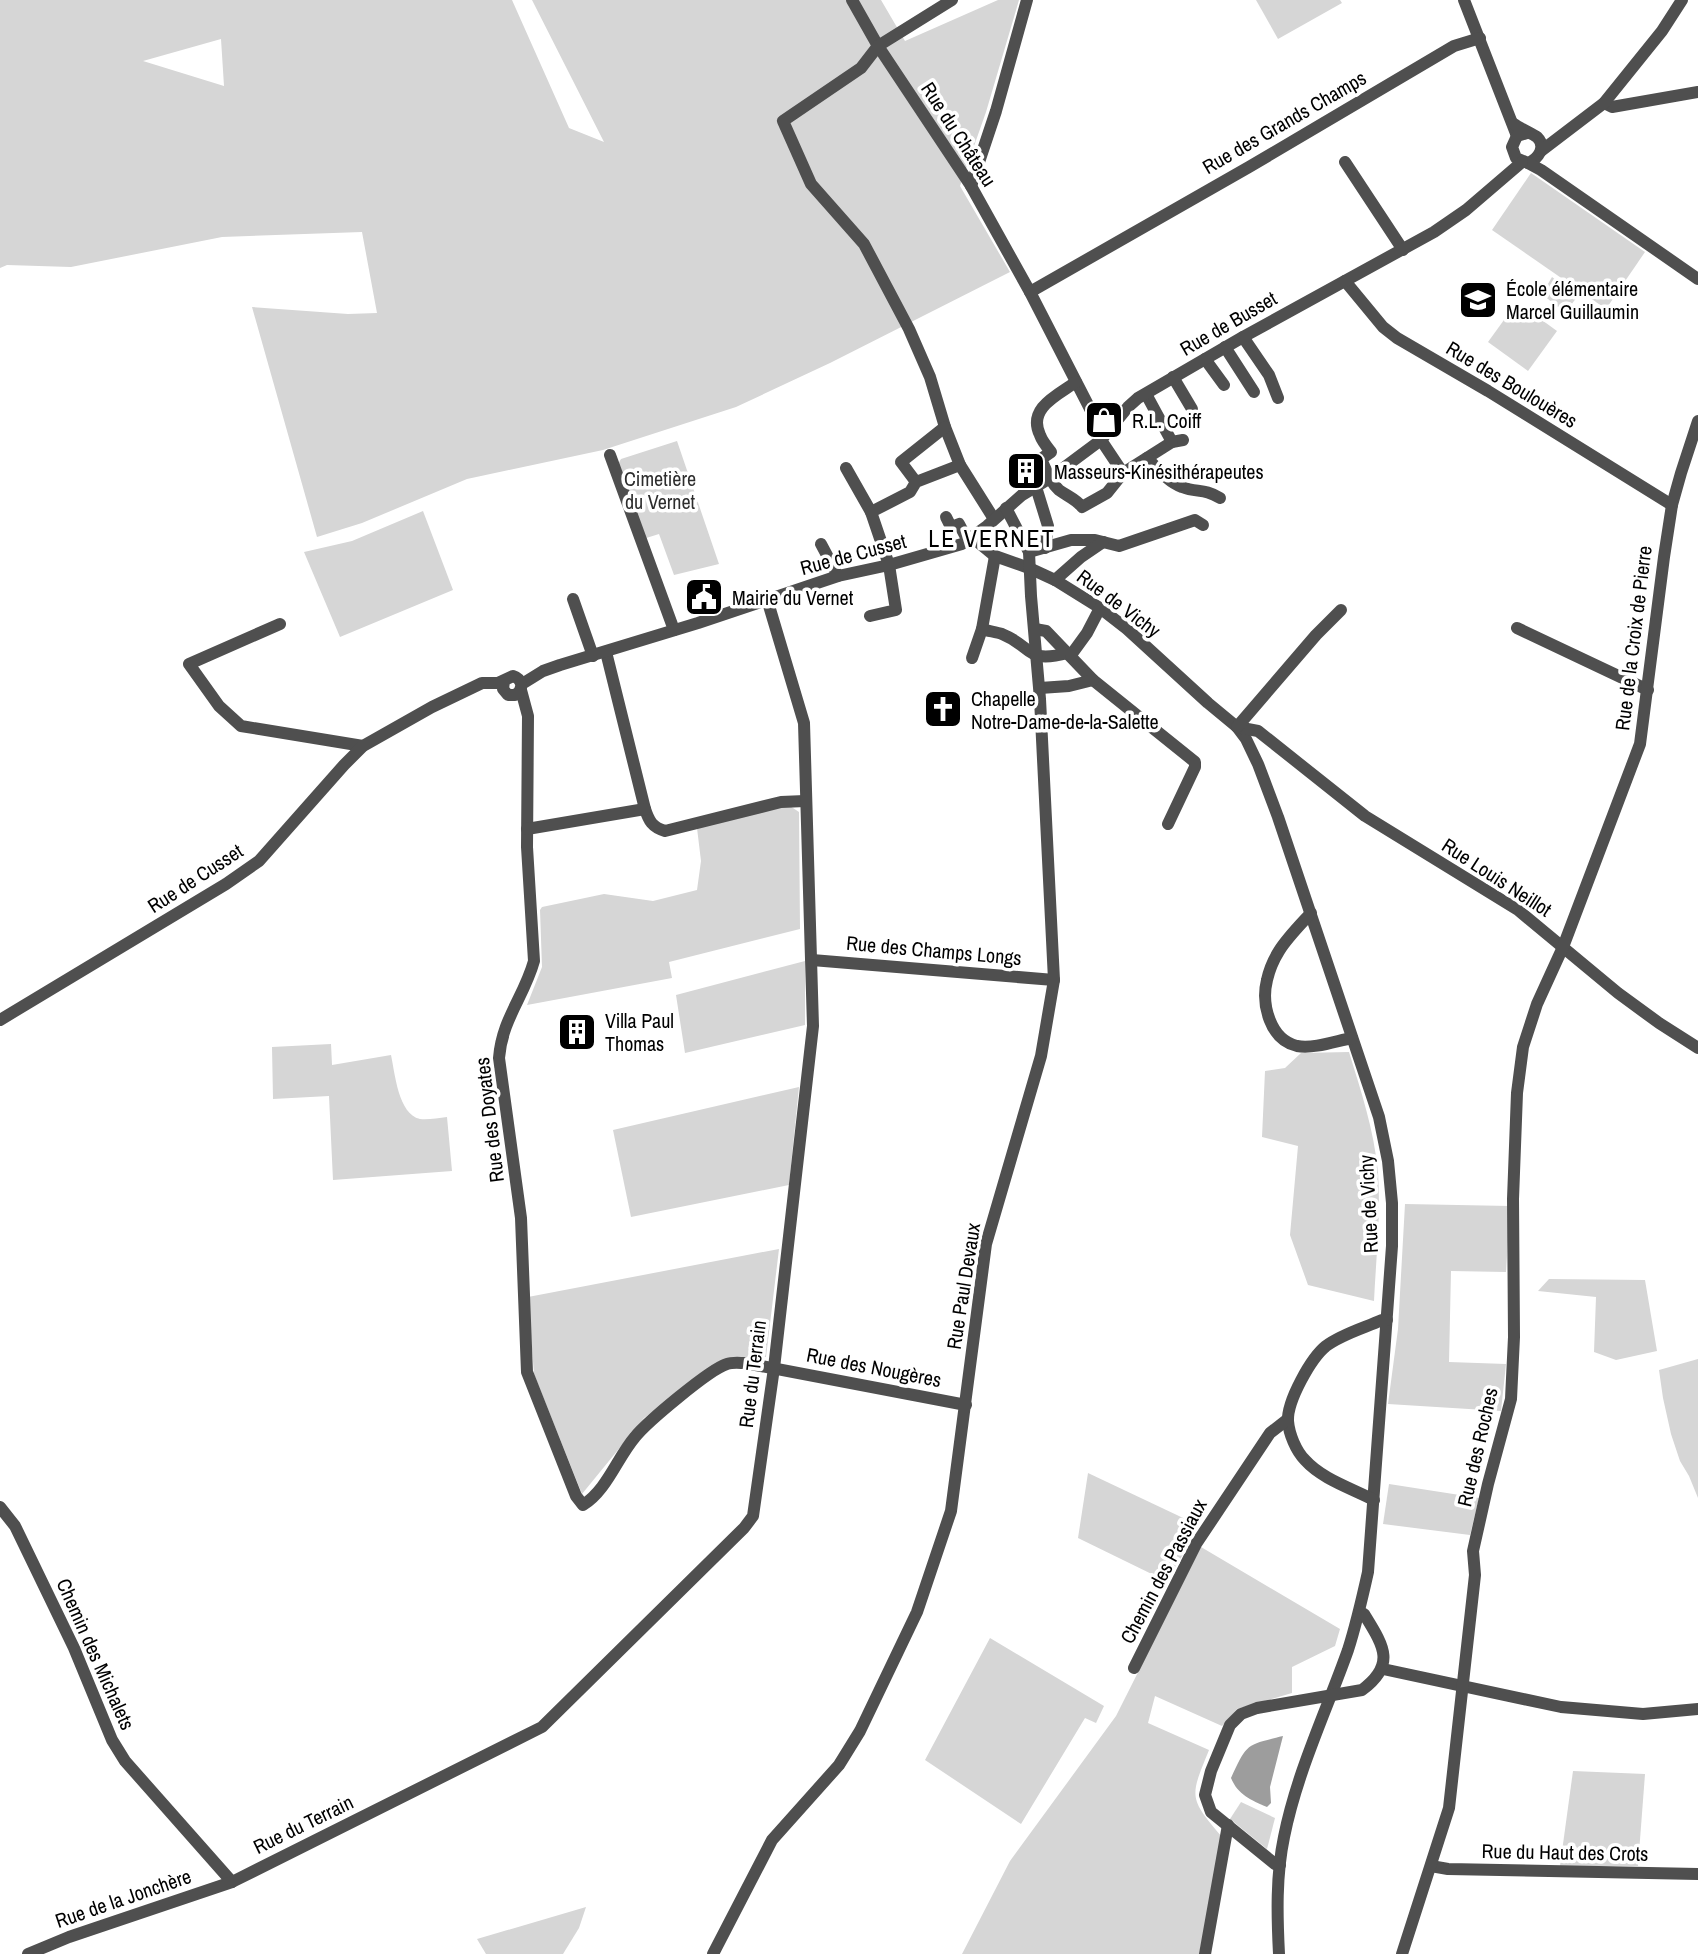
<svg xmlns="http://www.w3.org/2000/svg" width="1698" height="1954" viewBox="0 0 1698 1954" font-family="'Archivo Narrow',sans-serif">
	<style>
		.green { fill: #d6d6d6; fill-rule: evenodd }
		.water { fill: #9d9d9d }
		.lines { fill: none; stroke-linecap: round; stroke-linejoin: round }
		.minor { stroke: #4f4f4f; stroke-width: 12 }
		.labels { text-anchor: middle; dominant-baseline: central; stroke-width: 7; stroke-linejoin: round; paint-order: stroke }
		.street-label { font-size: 20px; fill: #000; stroke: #fff }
		.poi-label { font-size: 20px; fill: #000; stroke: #fff; text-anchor: start }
		.park-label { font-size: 20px; fill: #2d2d2d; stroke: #fff }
		.quarter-label { font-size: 24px; letter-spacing: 2px; fill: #000; stroke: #fff }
	</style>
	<rect width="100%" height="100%" fill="#fff"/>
	<g class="green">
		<path d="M0,0H512L569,128L604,142L532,0H881L905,41L998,0H1019L986,112L960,186L1010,272L830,363L736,407L603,450L467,479L362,523L317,537L252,307L348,314L377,313L362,232L222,237L71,267L7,265L0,268ZM221,39L224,86L143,61Z"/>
		<polygon points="1256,0 1340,0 1342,3 1278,39"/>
		<polygon points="1531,173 1645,252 1606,309 1492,230"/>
		<polygon points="1552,277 1577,297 1565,313 1542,294"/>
		<polygon points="1517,302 1557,331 1528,371 1488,342"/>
		<polygon points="677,441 719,564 674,575 659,534 643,539 618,464 621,459"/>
		<polygon points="423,511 453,590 340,637 304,552 352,541"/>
		<polygon points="787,804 799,812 800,929 669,962 672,978 527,1005 542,967 540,910 542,907 604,894 653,901 697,890 701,861 697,828"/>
		<polygon points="805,961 805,1025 685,1053 676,995"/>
		<path d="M331,1044L332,1065L391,1055C395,1073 398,1114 420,1119C428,1120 438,1118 447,1117L452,1171L333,1180L329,1096L273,1099L272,1047Z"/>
		<path d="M1349,1052C1361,1091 1374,1130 1378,1172C1381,1215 1376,1258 1374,1301L1308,1285L1290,1235L1298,1146L1262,1137L1265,1071L1285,1068L1301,1053Z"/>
		<polygon points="799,1087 789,1185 631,1217 613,1130"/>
		<polygon points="1405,1204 1510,1206 1506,1272 1451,1271 1449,1362 1506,1364 1501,1411 1388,1404 1398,1329"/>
		<polygon points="779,1249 766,1357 722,1359 644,1418 582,1494 534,1374 528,1297"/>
		<polygon points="1549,1279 1645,1280 1657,1351 1616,1360 1594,1352 1596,1297 1538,1291"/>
		<polygon points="1698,1359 1698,1498 1689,1476 1680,1461 1671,1434 1663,1398 1659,1370"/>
		<polygon points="1088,1473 1198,1525 1191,1542 1166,1581 1078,1538"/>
		<polygon points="1389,1484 1479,1498 1470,1535 1383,1524"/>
		<path d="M1201,1547L1340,1629L1335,1646L1292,1667V1693L1237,1709L1222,1726L1155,1696L1148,1723L1209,1750C1190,1797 1188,1797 1222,1837L1208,1913L1199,1954H962L1010,1861L1116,1716Z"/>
		<polygon points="990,1638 1104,1706 1096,1723 1085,1718 1021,1824 925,1760"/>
		<polygon points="1573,1771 1645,1774 1638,1866 1560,1866"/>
		<polygon points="1241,1802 1275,1818 1267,1849 1230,1819"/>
		<polygon points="586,1907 579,1928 563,1954 486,1954 477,1939"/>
	</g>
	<path class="water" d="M1283,1736L1270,1787L1271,1803L1267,1807C1251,1800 1238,1795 1231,1778C1247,1743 1246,1745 1283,1736Z"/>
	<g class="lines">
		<g class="minor">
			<polyline points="852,0 878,46 971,186 1030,292 1104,436"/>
			<polyline points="952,0 878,46 861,68 783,121 811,184 864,244 909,329 930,377 945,427 960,465 994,519"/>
			<polyline points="1464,0 1517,136"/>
			<polyline points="1604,103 1612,107 1698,92"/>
			<path d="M1514,124C1519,128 1533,134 1537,137C1547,147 1538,159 1528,163L1516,158L1512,147L1517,136L1527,133"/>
			<polyline points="1541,151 1604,103 1662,31 1682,0"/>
			<polyline points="1345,162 1403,250"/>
			<polyline points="1528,163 1541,170 1698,279"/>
			<polyline points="971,186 996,111 1027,0"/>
			<polyline points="1345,281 1383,327 1397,338 1488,391 1672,505"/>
			<polyline points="1030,292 1249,167 1454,46 1480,38"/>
			<polyline points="1243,337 1269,375 1278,398"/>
			<polyline points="1225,347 1254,392"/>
			<polyline points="1205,359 1224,385"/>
			<polyline points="1173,377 1192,409"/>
			<path d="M1076,382C1058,395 1027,408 1040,435C1042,441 1047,447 1051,452L1041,459C1046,470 1050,482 1059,490C1067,496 1076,499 1082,507L1107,493L1123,473L1172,442L1183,440"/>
			<polyline points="1146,394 1172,442"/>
			<polyline points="1101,440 1123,473"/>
			<polyline points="610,455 674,630"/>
			<path d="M1147,458C1157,468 1168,482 1182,487C1197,493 1204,488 1220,498"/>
			<polyline points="846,468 871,512"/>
			<polyline points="916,482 901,462 945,427"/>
			<polyline points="1036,487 1048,526 1045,548"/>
			<polyline points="946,517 951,527 959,524 968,541"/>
			<path d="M972,537L995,556L1029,568L1055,580L1100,608L1127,629L1208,703L1237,727L1246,739L1258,764L1278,817L1379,1117L1388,1161L1392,1203V1246L1368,1572C1362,1599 1356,1625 1348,1650C1326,1712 1297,1772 1284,1837C1276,1875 1277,1915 1279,1954"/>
			<polyline points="821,544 838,576"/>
			<polyline points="1029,552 1071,540 1095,540 1119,546 1195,520 1203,525"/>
			<polyline points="1055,580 1081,557 1103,542"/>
			<polyline points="573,599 593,656"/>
			<polyline points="870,616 896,610 889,565 871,512 910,492 916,482 960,465"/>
			<polyline points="280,624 189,664 219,706 241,726 363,746"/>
			<polyline points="1517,628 1648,690"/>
			<path d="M982,629C988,631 996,632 1002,634C1034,647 1025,664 1068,653"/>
			<polyline points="1035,629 1046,631 1093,680 1195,762 1195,767 1168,824"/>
			<path d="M606,652L645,809C649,821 652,827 665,831L781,802L805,801"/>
			<polyline points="1071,655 1087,633 1100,608"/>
			<polyline points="972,658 982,629 995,556"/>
			<polyline points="522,684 543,671 560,665 698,623 838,576 889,565 962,544 987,526 1022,495 1050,478 1101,440 1128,407 1138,398 1243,337 1434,232 1466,210 1522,162"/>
			<polyline points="1040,688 1069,686 1093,680"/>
			<path d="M521,690L528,716L527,847L534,961C524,997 502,1019 499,1058L521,1218L527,1372L576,1496L583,1505C607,1490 617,1458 635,1437C647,1422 710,1369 727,1364C732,1362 740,1363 745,1363L966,1405"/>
			<polyline points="1237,727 1258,731 1365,816 1518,910 1618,993 1659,1023 1698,1048"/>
			<polyline points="1237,727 1316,635 1341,610"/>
			<polyline points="527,829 645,809"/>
			<path d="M1311,913C1300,925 1287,938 1279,951C1274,959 1269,971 1267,980C1261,1004 1270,1040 1297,1046C1314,1049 1336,1041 1352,1038"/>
			<polyline points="812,960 1054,980"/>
			<path d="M0,1020L226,884L259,861L344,765L363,746L432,707L482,683H498L513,676C523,679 524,690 515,695H508L503,689L504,681"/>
			<path d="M1374,1500C1351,1488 1322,1479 1305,1460C1296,1451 1289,1434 1288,1421C1287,1401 1311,1358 1326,1346C1342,1334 1364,1328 1382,1320H1387"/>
			<polyline points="0,1507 15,1526 74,1648 112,1740 125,1761 232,1882"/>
			<polyline points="1134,1668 1196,1544 1270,1433 1288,1419"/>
			<polyline points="1383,1669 1561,1707 1643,1714 1698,1709"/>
			<path d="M1280,1865L1275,1864L1211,1812L1205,1795L1211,1771L1230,1725L1241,1714L1257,1708L1362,1690C1397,1664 1383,1645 1364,1614L1360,1612"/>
			<polyline points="1431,1866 1448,1869 1698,1874"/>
			<polyline points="28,1954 69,1937 232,1882 542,1727 744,1528 753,1516 774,1368 813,1026 804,723 767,599"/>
			<polyline points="713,1954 772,1840 839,1765 860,1731 917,1612 951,1511 986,1244 1041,1056 1054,980 1040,699 1031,596 1029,552 1006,508"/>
			<polyline points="1205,1954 1228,1825"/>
			<polyline points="1402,1954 1449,1808 1475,1575 1473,1551 1488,1484 1511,1399 1514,1337 1513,1199 1517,1093 1523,1047 1537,1004 1563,947 1640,744 1664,557 1672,505 1681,473 1698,421"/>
		</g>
	</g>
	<defs>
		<symbol id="school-square" viewBox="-11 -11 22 22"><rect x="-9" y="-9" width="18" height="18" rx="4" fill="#000" stroke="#fff"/><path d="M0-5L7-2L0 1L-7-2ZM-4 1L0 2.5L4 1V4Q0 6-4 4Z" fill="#fff"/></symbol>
		<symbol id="shop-square" viewBox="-11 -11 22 22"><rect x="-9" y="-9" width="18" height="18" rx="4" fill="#000" stroke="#fff"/><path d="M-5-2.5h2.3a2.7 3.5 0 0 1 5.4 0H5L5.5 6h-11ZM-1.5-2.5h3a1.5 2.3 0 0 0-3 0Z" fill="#fff"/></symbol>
		<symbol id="building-square" viewBox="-11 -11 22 22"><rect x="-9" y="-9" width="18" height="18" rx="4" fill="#000" stroke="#fff"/><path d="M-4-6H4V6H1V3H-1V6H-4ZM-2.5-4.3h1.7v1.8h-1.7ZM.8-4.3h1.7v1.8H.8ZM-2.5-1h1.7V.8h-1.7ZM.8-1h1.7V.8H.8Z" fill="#fff"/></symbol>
		<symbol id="civic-square" viewBox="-11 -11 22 22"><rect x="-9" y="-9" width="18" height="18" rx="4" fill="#000" stroke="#fff"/><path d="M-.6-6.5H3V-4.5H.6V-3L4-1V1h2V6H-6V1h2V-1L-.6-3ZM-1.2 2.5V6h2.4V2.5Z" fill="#fff"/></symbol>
		<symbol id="church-square" viewBox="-11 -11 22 22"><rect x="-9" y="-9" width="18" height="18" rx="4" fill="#000" stroke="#fff"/><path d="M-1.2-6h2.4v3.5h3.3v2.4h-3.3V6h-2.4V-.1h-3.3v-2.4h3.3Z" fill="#fff"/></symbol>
	</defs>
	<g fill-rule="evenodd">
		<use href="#school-square" x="1456" y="278" width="44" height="44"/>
		<use href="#shop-square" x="1082" y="398" width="44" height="44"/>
		<use href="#building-square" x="1004" y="449" width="44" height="44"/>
		<use href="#civic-square" x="682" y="575" width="44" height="44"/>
		<use href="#church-square" x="921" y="687" width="44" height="44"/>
		<use href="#building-square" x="555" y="1010" width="44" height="44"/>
	</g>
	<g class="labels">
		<g class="street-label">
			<text transform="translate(1284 122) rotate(-30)">Rue des Grands Champs</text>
			<text transform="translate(959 134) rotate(57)">Rue du Château</text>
			<text transform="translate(1228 323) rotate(-30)">Rue de Busset</text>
			<text transform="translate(1512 384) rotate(31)">Rue des Boulouères</text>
			<text transform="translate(853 554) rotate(-15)">Rue de Cusset</text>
			<text transform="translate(1119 603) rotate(37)">Rue de Vichy</text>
			<text transform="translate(1633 638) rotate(-83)">Rue de la Croix de Pierre</text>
			<text transform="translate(1497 877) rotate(33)">Rue Louis Neillot</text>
			<text transform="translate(195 878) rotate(-33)">Rue de Cusset</text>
			<text transform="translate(934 950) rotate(5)">Rue des Champs Longs</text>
			<text transform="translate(489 1120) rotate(-97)">Rue des Doyates</text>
			<text transform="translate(1368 1204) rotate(-93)">Rue de Vichy</text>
			<text transform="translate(963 1286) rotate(-81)">Rue Paul Devaux</text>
			<text transform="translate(874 1367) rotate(11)">Rue des Nougères</text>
			<text transform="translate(752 1374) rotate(-83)">Rue du Terrain</text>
			<text transform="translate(1477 1447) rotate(-77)">Rue des Roches</text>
			<text transform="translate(1163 1571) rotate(-62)">Chemin des Passiaux</text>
			<text transform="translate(96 1654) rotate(66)">Chemin des Michalets</text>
			<text transform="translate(303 1824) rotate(-26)">Rue du Terrain</text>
			<text transform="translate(1565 1852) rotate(1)">Rue du Haut des Crots</text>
			<text transform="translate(123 1898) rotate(-19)">Rue de la Jonchère</text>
		</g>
		<g class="poi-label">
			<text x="1506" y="288">École élémentaire<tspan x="1506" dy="23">Marcel Guillaumin</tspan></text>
			<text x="1132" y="420">R.L. Coiff</text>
			<text x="1054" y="471">Masseurs-Kinésithérapeutes</text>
			<text x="732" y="597">Mairie du Vernet</text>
			<text x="971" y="698">Chapelle<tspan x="971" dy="23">Notre-Dame-de-la-Salette</tspan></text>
			<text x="605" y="1020">Villa Paul<tspan x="605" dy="23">Thomas</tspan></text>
		</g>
		<g class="park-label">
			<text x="660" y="478">Cimetière<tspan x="660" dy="23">du Vernet</tspan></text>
		</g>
		<g class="quarter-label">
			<text x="992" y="538">LE VERNET</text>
		</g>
	</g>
</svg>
